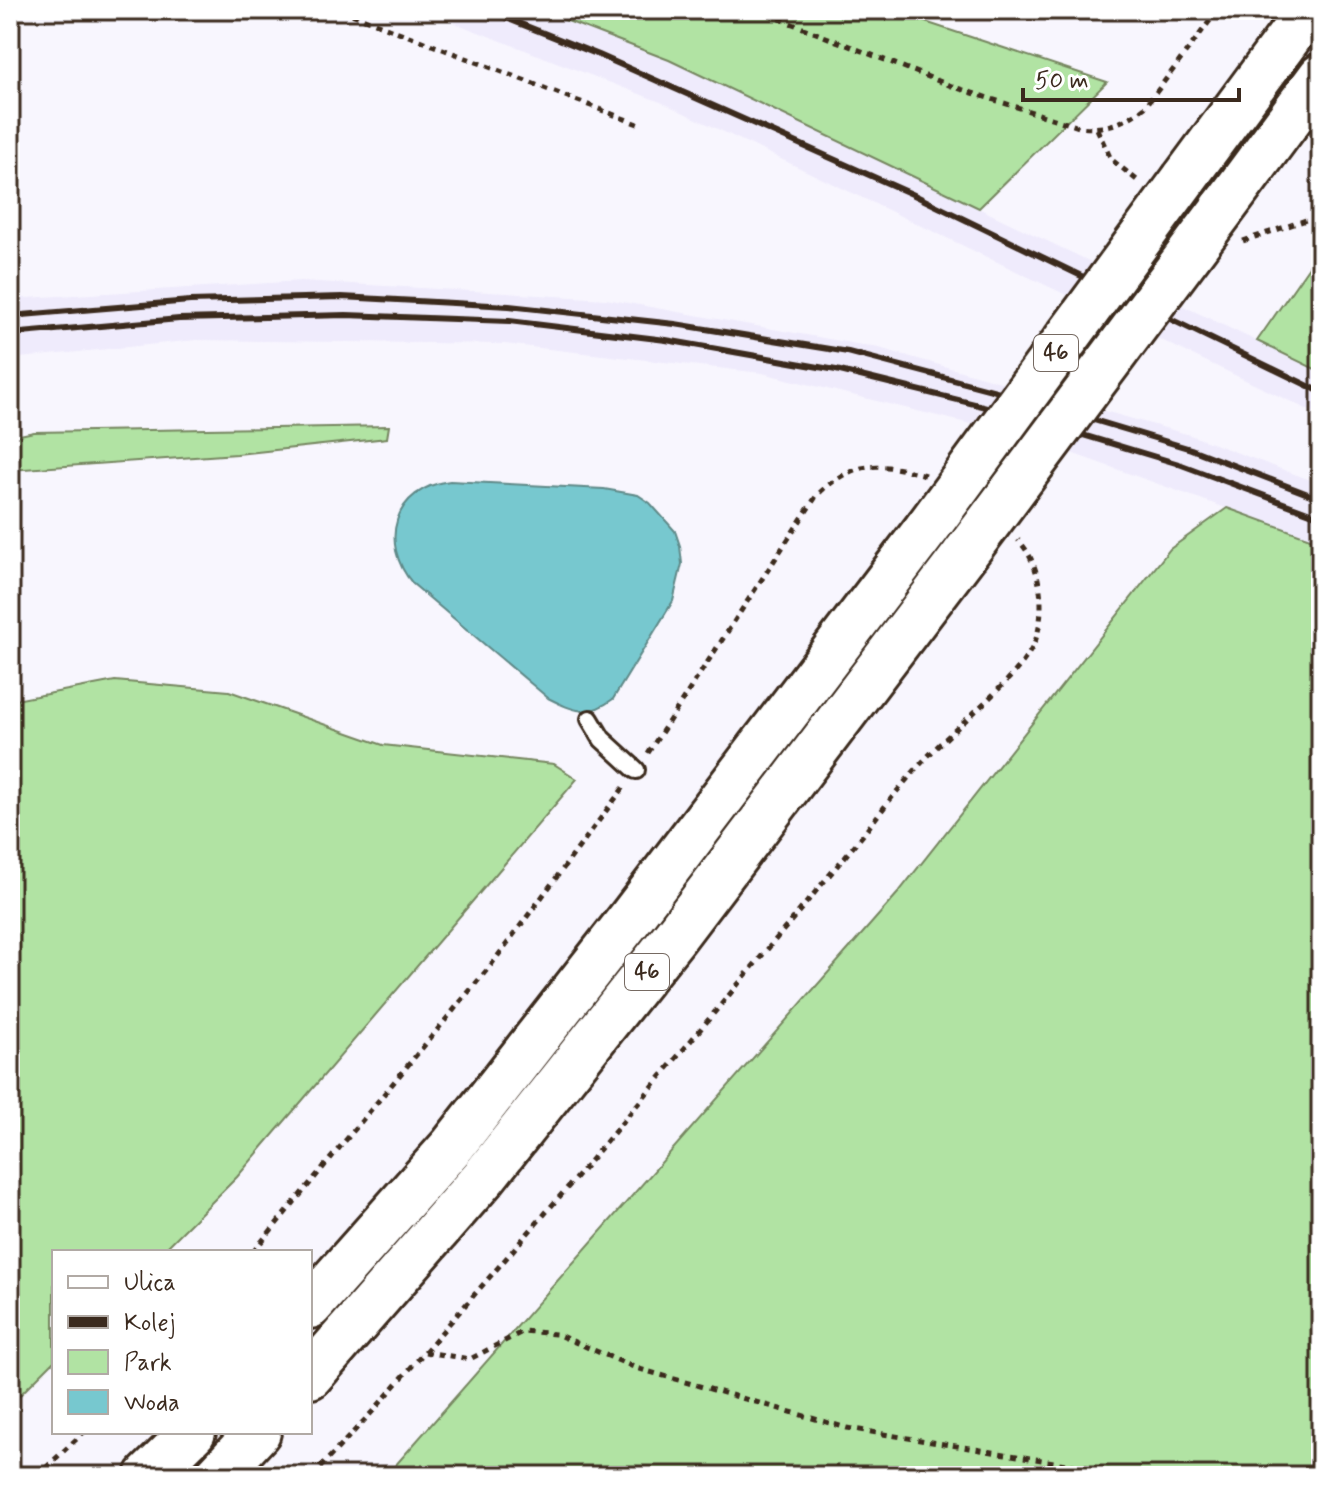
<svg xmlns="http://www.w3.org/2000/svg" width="1331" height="1486" viewBox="0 0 1331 1486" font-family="Mynerve,sans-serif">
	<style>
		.built { fill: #efebfc }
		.green { fill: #b1e3a3; stroke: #768660; stroke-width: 2 }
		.water { fill: #77c8cf; stroke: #5f8988; stroke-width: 2 }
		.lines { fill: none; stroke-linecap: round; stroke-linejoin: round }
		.lane-casing { stroke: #3b2a1e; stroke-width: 22 }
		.primary-casing { stroke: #3b2a1e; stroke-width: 50 }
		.path { stroke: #3b2a1e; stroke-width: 5; stroke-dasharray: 6 6; stroke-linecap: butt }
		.lane { stroke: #fff; stroke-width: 16 }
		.primary { stroke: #fff; stroke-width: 44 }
		.rail { stroke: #3b2a1e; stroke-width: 6 }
		.primary-bridge-casing { stroke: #3b2a1e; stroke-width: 50; stroke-linecap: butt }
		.primary-bridge { stroke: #fff; stroke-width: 44 }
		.labels { text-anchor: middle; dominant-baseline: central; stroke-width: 6; stroke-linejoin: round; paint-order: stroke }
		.shield { fill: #fff; stroke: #766a62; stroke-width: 2 }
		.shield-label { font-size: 22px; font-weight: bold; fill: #3b2a1e }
	</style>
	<rect width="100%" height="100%" fill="#f8f6fe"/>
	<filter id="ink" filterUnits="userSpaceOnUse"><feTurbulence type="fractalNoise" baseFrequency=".0125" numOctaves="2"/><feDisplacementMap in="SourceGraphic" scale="16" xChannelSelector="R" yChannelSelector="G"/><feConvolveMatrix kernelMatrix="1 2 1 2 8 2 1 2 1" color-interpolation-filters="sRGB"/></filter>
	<g filter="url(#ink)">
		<g class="built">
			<polygon points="421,10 539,10 669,60 1321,372 1321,416 663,103"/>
			<polygon points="301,281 606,299 879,348 1190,435 1321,484 1321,542 1032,439 762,373 504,344 196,340 10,359 10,299"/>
		</g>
		<g class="green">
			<polygon points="539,10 889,10 1107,82 979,208 669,60"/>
			<polygon points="1321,249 1321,372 1257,341"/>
			<polygon points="389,426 387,438 237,454 10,470 10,437 34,432"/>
			<polygon points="1227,508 1321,542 1321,1476 386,1476 898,893 1170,549"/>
			<polygon points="115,681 229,691 383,745 554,764 577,779 237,1177 162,1252 54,1252 54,1361 10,1405 10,701"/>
		</g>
		<path class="water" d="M450,481L604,489L638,495L650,503L675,531L680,546L682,564L673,601L613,699C588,718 574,711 548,698L413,584C378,542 394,488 450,481Z"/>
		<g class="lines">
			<defs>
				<polyline id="lane" points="590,719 602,739 636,770"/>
				<g id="primary">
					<polyline points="1184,179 1309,10"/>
					<polyline points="1222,210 1321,76"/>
					<polyline points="310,1306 453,1145 629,920 928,527"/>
					<polyline points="310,1376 484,1177 675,936 965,554"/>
					<polyline points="148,1476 193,1432"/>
					<polyline points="217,1476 258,1432"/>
				</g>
			</defs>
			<use href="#lane" class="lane-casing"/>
			<use href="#primary" class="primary-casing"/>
			<g class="path">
				<polyline points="341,10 638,124"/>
				<path d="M757,10L954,87L1079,127C1105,130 1125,123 1145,107L1218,10"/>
				<polyline points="1097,129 1111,159 1138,181"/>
				<polyline points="1243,241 1321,215"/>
				<path d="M648,753L817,495C855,460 877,462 925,475"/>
				<polyline points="253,1252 491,965 624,787"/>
				<polyline points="425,1352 470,1359 524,1331 556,1334 636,1368 847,1428 1139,1476"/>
				<polyline points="37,1476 84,1432"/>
				<path d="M312,1476L374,1410L575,1179L863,835C884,807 905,780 929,755C957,725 1018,679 1034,644C1047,613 1042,564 1018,540"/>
			</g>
			<use href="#lane" class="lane"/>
			<use href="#primary" class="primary"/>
			<g class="rail">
				<polyline points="486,10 599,55 912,194 1321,392"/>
				<polyline points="10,316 190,301 342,297 509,306 675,324 848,352 1007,394 1191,449 1321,499"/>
				<polyline points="10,334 179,319 346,315 509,321 666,340 836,370 1007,412 1179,464 1321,517"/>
			</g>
			<defs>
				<g id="primary-bridge">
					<polyline points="928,527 1184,179"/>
					<polyline points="965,554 1222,210"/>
				</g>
			</defs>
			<use href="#primary-bridge" class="primary-bridge-casing"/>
			<use href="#primary-bridge" class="primary-bridge"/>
		</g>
	</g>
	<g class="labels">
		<g class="shield">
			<rect x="1034" y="335" width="44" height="36" rx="6"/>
			<rect x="625" y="954" width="44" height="36" rx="6"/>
		</g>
		<g class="shield-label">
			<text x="1056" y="353">46</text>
			<text x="647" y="972">46</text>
		</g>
	</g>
	<rect width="1331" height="1486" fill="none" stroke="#fff" stroke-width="40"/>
	<rect x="20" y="20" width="1291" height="1446" fill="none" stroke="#3b2a1e" stroke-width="3" filter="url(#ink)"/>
	<rect x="52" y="1250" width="260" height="184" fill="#ffffff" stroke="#b1aaa5" stroke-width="2"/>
	<rect x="68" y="1276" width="40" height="12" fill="#ffffff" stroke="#b1aaa5" stroke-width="2"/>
	<text x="124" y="1290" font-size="24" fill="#3b2a1e">Ulica</text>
	<rect x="68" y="1316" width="40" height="12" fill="#3b2a1e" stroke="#b1aaa5" stroke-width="2"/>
	<text x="124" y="1330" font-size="24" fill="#3b2a1e">Kolej</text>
	<rect x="68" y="1350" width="40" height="24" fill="#b1e3a3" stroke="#b1aaa5" stroke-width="2"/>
	<text x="124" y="1370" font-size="24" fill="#3b2a1e">Park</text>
	<rect x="68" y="1390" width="40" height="24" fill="#77c8cf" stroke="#b1aaa5" stroke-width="2"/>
	<text x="124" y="1410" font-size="24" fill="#3b2a1e">Woda</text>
	<path d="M1023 88v12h216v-12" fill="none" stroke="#3b2a1e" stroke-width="4"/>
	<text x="1035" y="88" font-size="24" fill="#3b2a1e" stroke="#ffffff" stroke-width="6" paint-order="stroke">50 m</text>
</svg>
